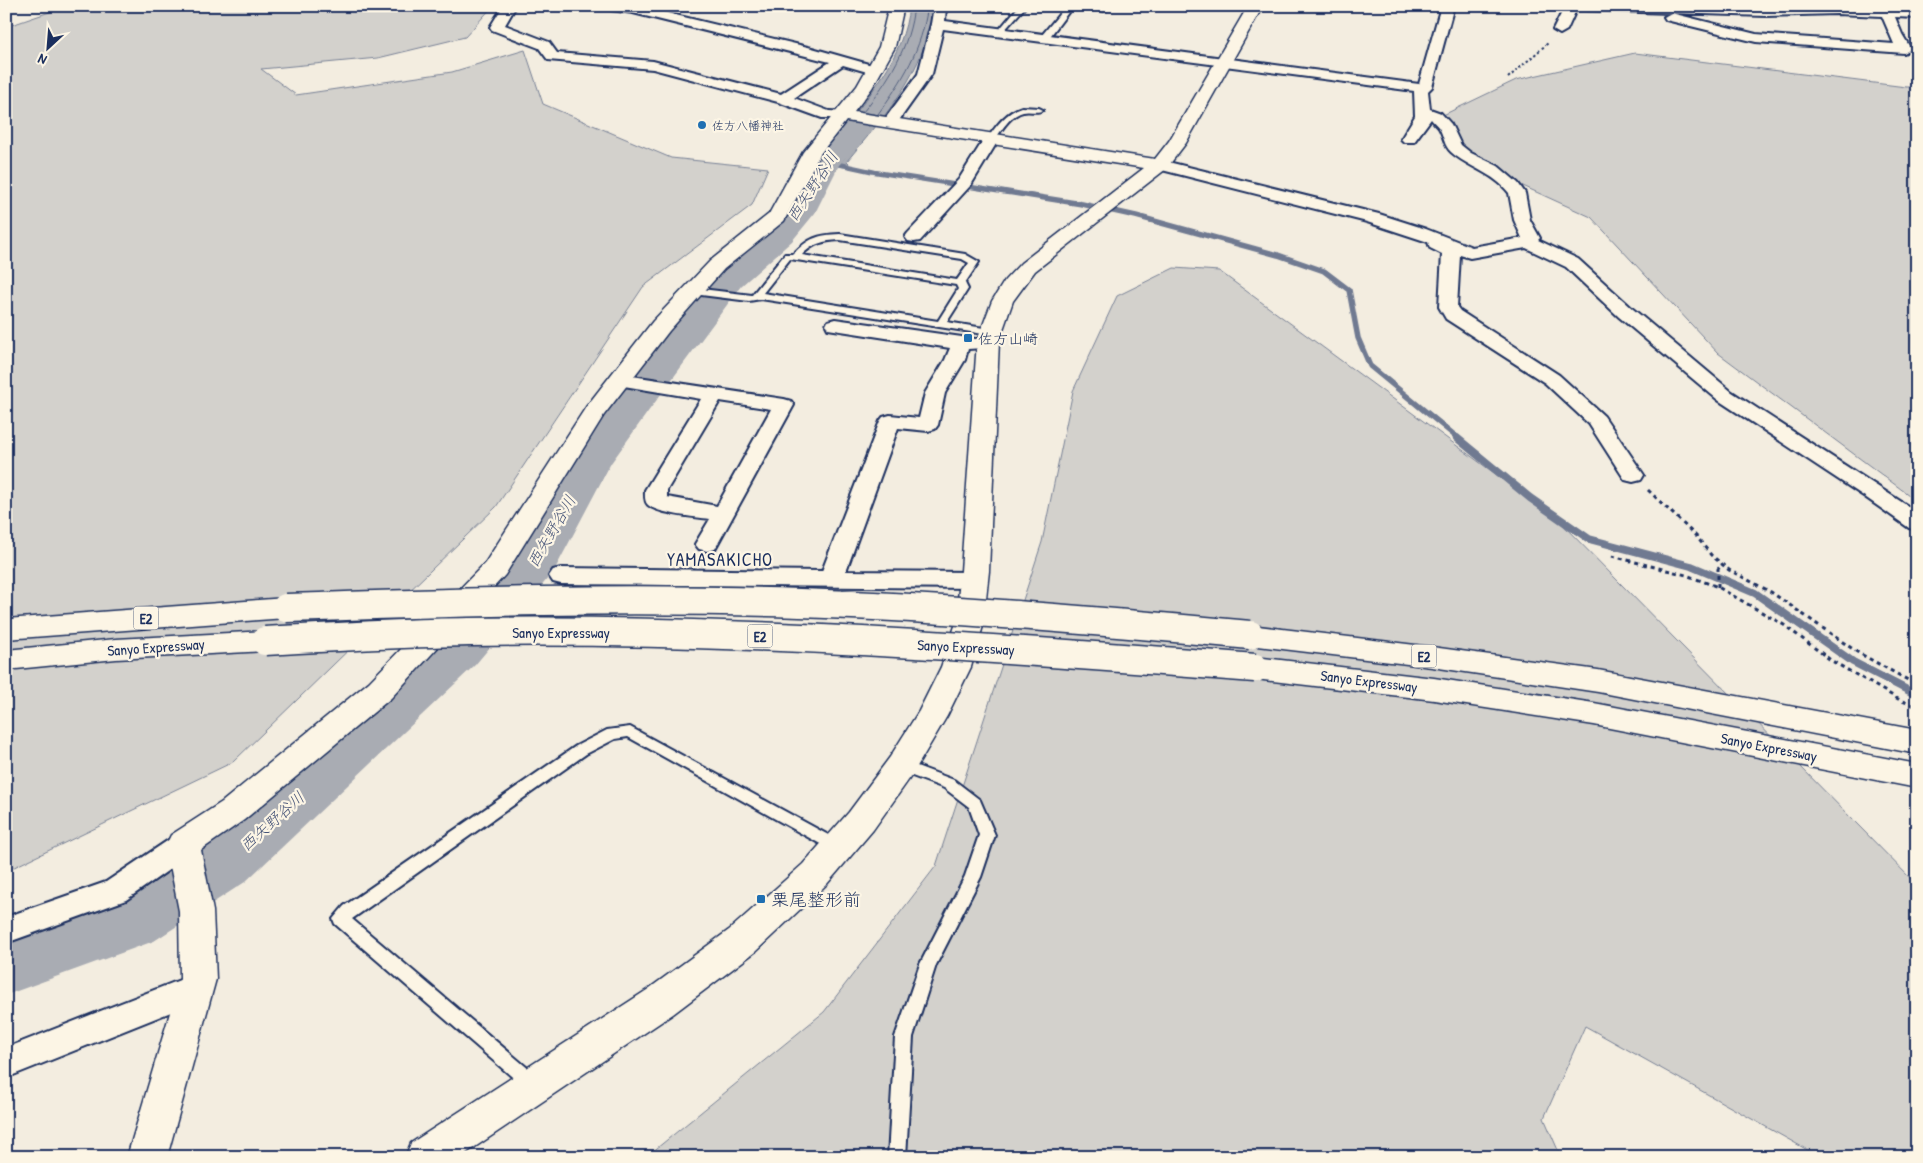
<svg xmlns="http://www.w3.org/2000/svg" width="1923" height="1163" viewBox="0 0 1923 1163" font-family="'Patrick Hand','Klee One',sans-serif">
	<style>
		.green { fill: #d3d1cc; stroke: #778095 }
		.water { fill: #a9acb3; stroke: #707a91 }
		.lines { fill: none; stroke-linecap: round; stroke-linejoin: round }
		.shore { stroke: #546180; stroke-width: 1 }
		.stream-far2 { stroke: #707a91; stroke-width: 4.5 }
		.stream-far1 { stroke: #707a91; stroke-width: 5.5 }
		.stream { stroke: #707a91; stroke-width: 8 }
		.river { fill: #a9acb3; fill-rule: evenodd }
		.lane-casing { stroke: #1b2f5e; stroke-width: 4 }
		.street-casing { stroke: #1b2f5e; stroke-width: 4 }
		.secondary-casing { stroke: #1b2f5e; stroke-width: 3 }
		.highway-casing { stroke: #1b2f5e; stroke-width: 3 }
		.path-far1 { stroke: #1b2f5e; stroke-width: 2; stroke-dasharray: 2.5 2.5; stroke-linecap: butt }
		.path { stroke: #1b2f5e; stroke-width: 3; stroke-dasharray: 4 4; stroke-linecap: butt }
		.lane { fill: #fcf5e5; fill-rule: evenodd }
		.street { fill: #fcf5e5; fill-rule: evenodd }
		.secondary { fill: #fcf5e5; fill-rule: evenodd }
		.highway { fill: #fcf5e5; fill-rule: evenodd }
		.highway-bridge-casing { stroke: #1b2f5e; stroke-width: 31; stroke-linecap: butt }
		.highway-bridge { stroke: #fcf5e5; stroke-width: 28 }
		.poi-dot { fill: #1f6fb2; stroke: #fcf5e5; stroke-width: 2 }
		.labels { text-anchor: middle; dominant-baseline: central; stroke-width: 4.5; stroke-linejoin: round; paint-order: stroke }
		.far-poi-label { font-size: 12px; fill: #1b2f5e; stroke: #fcf5e5; text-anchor: start }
		.shield { fill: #fcf5e5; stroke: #5e6a86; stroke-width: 1 }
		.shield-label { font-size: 14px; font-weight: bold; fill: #1b2f5e }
		.poi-label { font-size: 15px; fill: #1b2f5e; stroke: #fcf5e5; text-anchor: start }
		.street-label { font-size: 15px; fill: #1b2f5e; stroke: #fcf5e5 }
		.water-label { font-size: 16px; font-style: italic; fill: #465478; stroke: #fcf5e5 }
		.quarter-label { font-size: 18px; letter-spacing: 1px; fill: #1b2f5e; stroke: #fcf5e5 }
		.near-poi-label { font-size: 18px; fill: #1b2f5e; stroke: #fcf5e5; text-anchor: start }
	</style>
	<rect width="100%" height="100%" fill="#f3ede0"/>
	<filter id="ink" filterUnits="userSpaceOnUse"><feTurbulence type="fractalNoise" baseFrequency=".02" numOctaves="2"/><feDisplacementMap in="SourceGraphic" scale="10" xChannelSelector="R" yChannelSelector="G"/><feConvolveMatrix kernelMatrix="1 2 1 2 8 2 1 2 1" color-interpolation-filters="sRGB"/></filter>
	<g filter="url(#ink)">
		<g class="green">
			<polygon points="67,6 493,6 465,37 378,58 261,69 296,95 452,72 525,50 543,104 671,158 768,168 752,205 643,287 496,507 233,762 6,871 6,27"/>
			<polygon points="1635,53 1906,87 1917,87 1917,501 1718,353 1591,217 1479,166 1441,116 1516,80"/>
			<polygon points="1174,268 1219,271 1558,520 1917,885 1917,1157 1820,1157 1585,1026 1544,1118 1561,1157 646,1157 824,1012 936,866 1042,542 1073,391 1117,296"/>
		</g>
		<path class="water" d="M909,6H933C926,72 887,113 847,161L849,163L846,167L836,166L827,167L820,182H810C817,163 828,149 840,133C870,94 904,57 909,6Z"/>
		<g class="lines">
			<g class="shore">
				<path d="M863,112C889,80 910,47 914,6"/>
				<path d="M878,114C904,78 921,51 928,6"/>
				<polyline points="854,124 828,158 829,161 842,161 869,126"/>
			</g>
			<polyline class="stream-far2" points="838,164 875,172 1009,193"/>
			<polyline class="stream-far1" points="1001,191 1082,204 1136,216 1278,255 1324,271 1349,290 1358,338 1370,366 1459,439"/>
			<polyline class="stream" points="1457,438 1530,498 1589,539 1691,566 1755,593 1853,662 1917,695"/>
			<polygon class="river" points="855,121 866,123 871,130 839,165 815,213 792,241 741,286 650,409 611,463 554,571 475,665 245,882 154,941 6,995 6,939 111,903 203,848 439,639 518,551 574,452 715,270 768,227 787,203 813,154 844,123"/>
			<defs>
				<g id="lane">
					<polygon points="947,6 957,6 939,13 936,11"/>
					<polygon points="1019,6 1026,6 1002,33 998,33 998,31"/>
					<polygon points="1066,6 1073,6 1048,39 1042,39 1042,35"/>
					<polygon points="1085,6 1100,6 1107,9 1104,11"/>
					<path d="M1022,107L1039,108L1043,110C1037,114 1030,110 1023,112C1010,115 1001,131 994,141H988L987,139C997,125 1006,112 1022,107Z"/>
					<path d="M840,234L965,254L979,262L965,283L968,289L947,322L990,329L995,332L990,335L761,299L749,301L693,294L688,291L693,288L752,295L785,254H793C809,238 817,235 840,234ZM840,240L962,259L969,263L957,280L802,255C814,243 823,241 840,240ZM790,259L956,285L958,289L938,321L763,293Z"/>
					<polygon points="630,727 843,843 846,847 843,851 838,853 833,851 628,737 615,739 586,754 352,919 537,1076 540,1082 537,1088 531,1090 525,1088 335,924 333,919 344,906 576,746 607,730"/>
					<polygon points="901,760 954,780 980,800 995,835 981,877 936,965 913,1037 906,1157 888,1157 895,1037 920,964 965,876 979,835 969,807 944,788 896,770 894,766 896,762"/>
				</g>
				<g id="street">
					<polygon points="503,6 516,6 505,25 549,42 557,53 653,61 781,94 830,62 633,13 611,10 605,6 638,6 812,48 879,67 881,70 879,73 874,74 843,65 794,98 829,111 846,112 848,115 846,118 822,118 778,102 653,69 548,60 539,48 492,30 490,27"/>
					<path d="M934,6H946L945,21L1419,84L1441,6H1454L1432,87L1428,91L1430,109L1441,113L1451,124L1461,145L1471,153L1498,166L1518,183L1525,193L1530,220L1540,238L1538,240L1578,259L1633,309L1732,392L1917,512V530L1909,528L1865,497L1718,400L1619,317L1566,267L1526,248L1470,258L1460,255L1457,307L1460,311L1559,375L1604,416L1644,475L1641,480L1633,482L1625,480L1589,424L1545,383L1446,319L1439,307L1442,254L1430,248L1428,242L1367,222L1154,168L1152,165L1154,162L1160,160L1379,214L1426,229L1472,247L1522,238L1514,220L1509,193C1494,173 1469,168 1451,152C1444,146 1444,136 1439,128C1437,125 1433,122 1431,119L1414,142H1404L1401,139L1415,116L1414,91L943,29L932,74L895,126H885L882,123L918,74L931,24Z"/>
					<polygon points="1549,6 1726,6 1766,8 1840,6 1917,10 1917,18 1895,17 1902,34 1911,49 1904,53 1756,42 1666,20 1664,17 1671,13 1756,34 1894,44 1882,16 1837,14 1766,16 1576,10 1567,30 1560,34 1553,30 1563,10 1550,9"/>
					<polygon points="991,134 996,136 999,139 971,185 920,241 914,242 908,241 905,237 908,233 959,179 986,136"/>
					<polygon points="835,319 983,340 986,344 983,348 968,349 965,360 945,393 938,425 935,429 928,431 898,428 846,571 974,572 982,574 986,580 982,586 974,588 561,584 553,582 549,576 553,570 561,568 822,571 880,421 883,417 890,415 919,418 925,393 945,360 950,348 828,329 826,325 828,321"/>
					<path d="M619,374L784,399L791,401L794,405L715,549L707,551L699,549L695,544L710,519C695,517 658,514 648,505C644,501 645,495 645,490L701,399L612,384L609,380L612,376ZM720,401L771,409L717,506L667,497V490Z"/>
					<polygon points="183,833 193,837 197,845 193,853 126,900 6,943 6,917 106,882 173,837"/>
					<polygon points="195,974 206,978 211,988 206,998 6,1078 6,1048"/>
				</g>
				<polygon id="secondary" points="889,6 904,6 895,47 872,88 854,112 1155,159 1169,141 1248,6 1263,6 1186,143 1166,169 1035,271 1013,301 999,341 989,571 983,626 971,667 947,716 912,775 873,830 827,884 755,952 673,1014 460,1157 405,1157 411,1143 647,990 729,930 803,864 849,812 890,757 919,711 941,667 955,626 961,571 977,341 992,301 1005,280 1021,263 1144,168 846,121 820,154 784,221 724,269 669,331 604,415 505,575 391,698 244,820 201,850 213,911 216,979 167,1157 127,1157 180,979 179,911 166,845 171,835 222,802 369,682 485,563 586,407 653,321 710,261 769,214 803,152 857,86 879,47"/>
				<g id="highway">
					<polygon points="286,598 296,601 300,608 296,615 286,618 6,639 6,619"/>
					<polygon points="1250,625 1432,647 1598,670 1917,730 1917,754 1598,692 1432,667 1250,645 1240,642 1236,635 1240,628"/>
					<polygon points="265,631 275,634 279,641 275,648 265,651 116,659 6,670 6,650 116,639"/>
					<polygon points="1255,657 1434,678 1594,703 1917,764 1917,788 1594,725 1434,700 1255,679 1245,675 1240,668 1245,661"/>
				</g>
			</defs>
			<use href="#lane" class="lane-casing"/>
			<use href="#street" class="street-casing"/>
			<use href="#secondary" class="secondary-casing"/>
			<use href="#highway" class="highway-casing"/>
			<polyline class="path-far1" points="1508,78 1548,43"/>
			<g class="path">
				<polyline points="1648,490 1697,537 1711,555 1729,570 1771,592 1857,652 1917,685"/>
				<polyline points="1612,556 1686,575 1718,587 1784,625 1832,661 1900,700 1917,707"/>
				<polyline points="1718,587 1718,569 1722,564"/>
			</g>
			<use href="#lane" class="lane"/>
			<use href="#street" class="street"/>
			<use href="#secondary" class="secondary"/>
			<use href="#highway" class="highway"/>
			<defs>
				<g id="highway-bridge">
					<path d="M286,608C457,602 629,597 800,603C950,608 1100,621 1250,635"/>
					<path d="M265,641C333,637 401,633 469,632C731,628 994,648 1255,668"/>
				</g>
			</defs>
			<use href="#highway-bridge" class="highway-bridge-casing"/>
			<use href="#highway-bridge" class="highway-bridge"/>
		</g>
	</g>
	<g class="poi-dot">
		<circle cx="702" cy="125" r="5"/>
		<rect x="963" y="333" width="10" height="10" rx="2.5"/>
		<rect x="756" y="894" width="10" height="10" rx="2.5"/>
	</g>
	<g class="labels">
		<g class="far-poi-label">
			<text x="712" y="125">佐方八幡神社</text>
		</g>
		<g class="shield">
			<rect x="133.5" y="606.5" width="25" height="23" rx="4"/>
			<rect x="747.5" y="624.5" width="25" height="23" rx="4"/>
			<rect x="1411.5" y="644.5" width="25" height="23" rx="4"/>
		</g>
		<g class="shield-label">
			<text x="146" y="618">E2</text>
			<text x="760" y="636">E2</text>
			<text x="1424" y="656">E2</text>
		</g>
		<g class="poi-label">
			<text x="978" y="338">佐方山崎</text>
		</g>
		<g class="street-label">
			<text x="561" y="632">Sanyo Expressway</text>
			<text transform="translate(156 647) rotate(-4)">Sanyo Expressway</text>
			<text transform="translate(966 647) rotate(3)">Sanyo Expressway</text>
			<text transform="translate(1369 681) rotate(7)">Sanyo Expressway</text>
			<text transform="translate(1769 747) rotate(11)">Sanyo Expressway</text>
		</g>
		<g class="water-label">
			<text transform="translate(812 186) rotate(-57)">西矢野谷川</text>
			<text transform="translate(551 531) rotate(-60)">西矢野谷川</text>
			<text transform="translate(272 821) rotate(-42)">西矢野谷川</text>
		</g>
		<g class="quarter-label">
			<text x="720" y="559">YAMASAKICHO</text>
		</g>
		<g class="near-poi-label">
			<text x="771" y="899">栗尾整形前</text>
		</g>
	</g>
	<rect width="1923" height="1163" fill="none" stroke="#fcf5e5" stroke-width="25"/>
	<rect x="12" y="12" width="1898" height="1138" fill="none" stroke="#1b2f5e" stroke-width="2" filter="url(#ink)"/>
	<g transform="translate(48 48) rotate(206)" stroke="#fcf5e5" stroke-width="4" paint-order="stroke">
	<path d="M0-4L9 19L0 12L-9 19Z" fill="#1b2f5e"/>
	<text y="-8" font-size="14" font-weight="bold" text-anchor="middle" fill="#1b2f5e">N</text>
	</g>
</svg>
